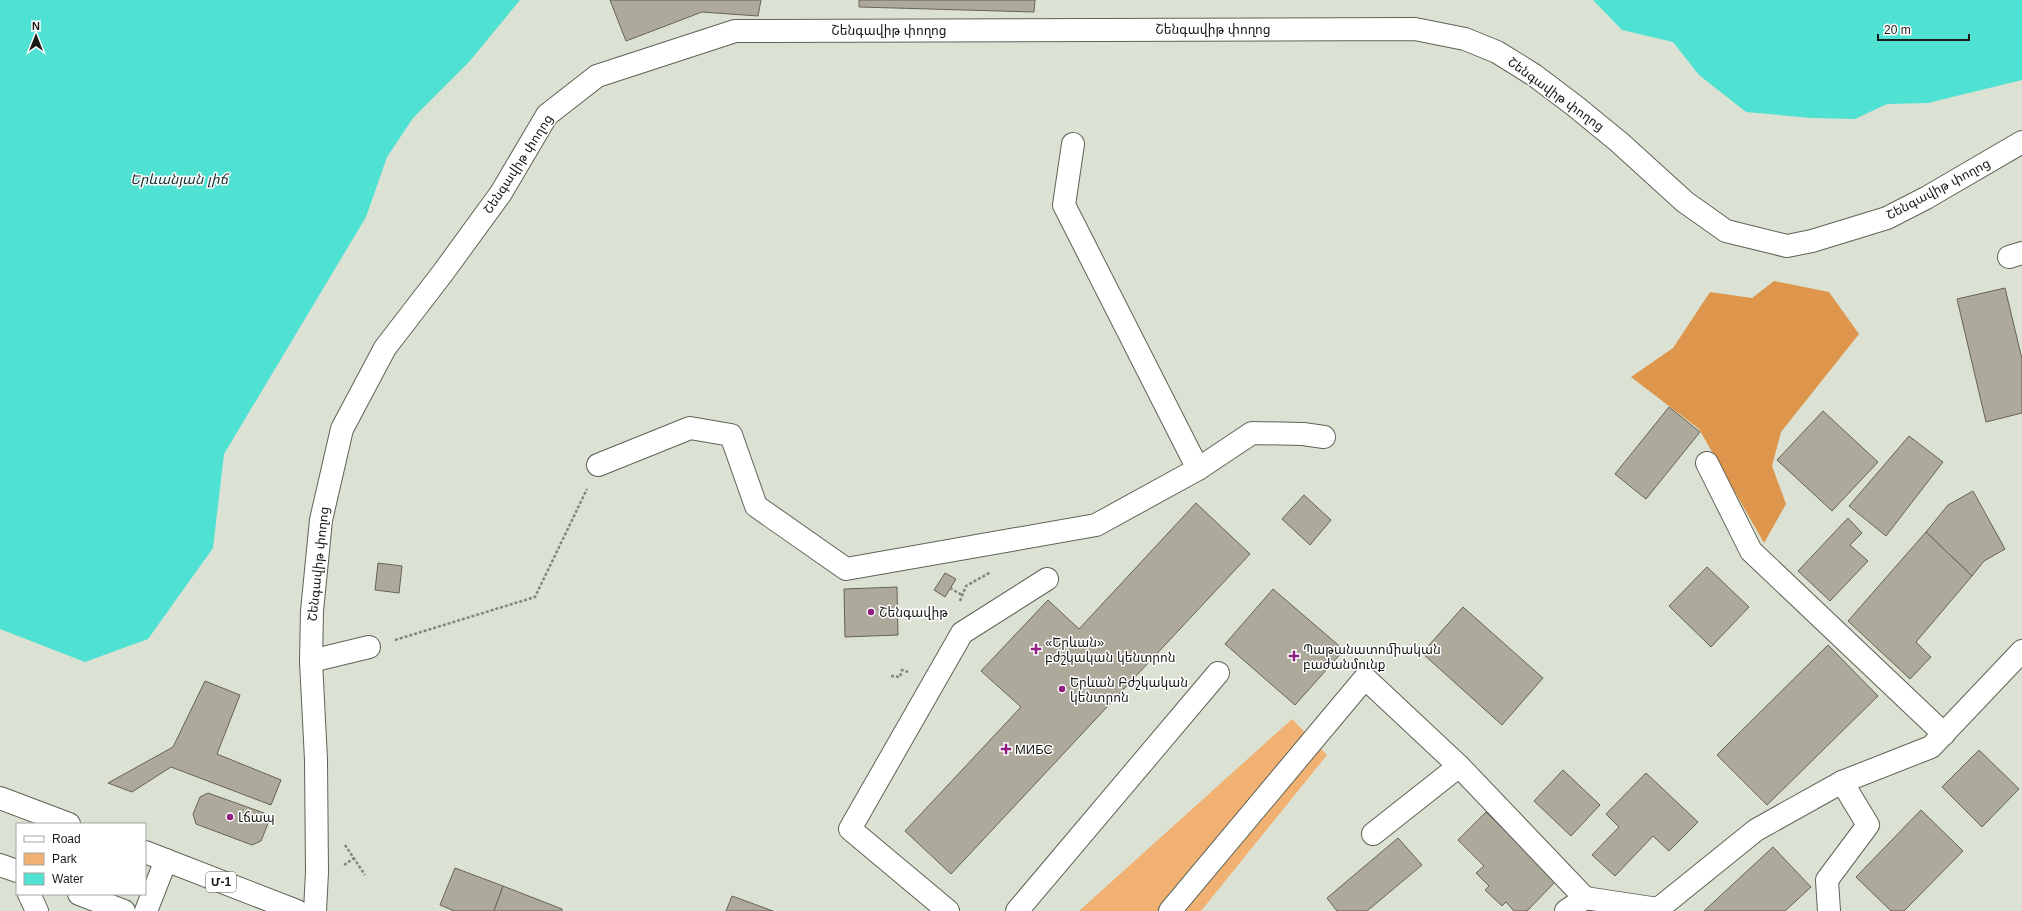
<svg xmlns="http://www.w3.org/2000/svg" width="2022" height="911" viewBox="0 0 2022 911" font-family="Arial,'Noto Sans Armenian',sans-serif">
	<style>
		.green { fill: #f1b173 }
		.forest { fill: #de964c }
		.water { fill: #4fe1d1 }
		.building { fill: #aeaa9b; stroke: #666255 }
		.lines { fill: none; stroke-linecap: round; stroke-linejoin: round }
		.minor-casing { stroke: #5e6356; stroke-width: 24 }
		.major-casing { stroke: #5e6356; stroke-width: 24 }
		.path { stroke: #82867c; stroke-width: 2.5; stroke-dasharray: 3 2; stroke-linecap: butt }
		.minor { stroke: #fff; stroke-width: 22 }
		.major { stroke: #fff; stroke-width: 22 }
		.poi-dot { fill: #8f2081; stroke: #fff; stroke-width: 1.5 }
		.labels { text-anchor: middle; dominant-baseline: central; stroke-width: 3; stroke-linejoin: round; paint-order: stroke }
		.shield { fill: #fff; stroke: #5d5f5b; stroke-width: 1 }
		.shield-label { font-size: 12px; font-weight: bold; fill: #181a15 }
		.street-label { font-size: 13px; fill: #181a15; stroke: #fff }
		.poi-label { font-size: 13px; fill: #181a15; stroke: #fff; text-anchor: start }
		.water-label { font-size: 14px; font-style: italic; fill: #18302d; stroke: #fff }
	</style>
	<rect width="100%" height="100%" fill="#dce2d3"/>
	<polygon class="green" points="1292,719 1327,755 1201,911 1079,911"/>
	<polygon class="forest" points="1774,281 1829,292 1859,334 1781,432 1772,466 1786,504 1764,543 1699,429 1631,377 1673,348 1710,292 1752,298"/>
	<g class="water">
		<polygon points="0,0 520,0 469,62 413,118 387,157 366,217 224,454 213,548 148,639 85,662 0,629"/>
		<polygon points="1593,0 2022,0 2022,80 1928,103 1887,104 1855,119 1812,118 1746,112 1699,75 1673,42 1622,30"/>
	</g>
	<g class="building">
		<polygon points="610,0 761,0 758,16 702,12 626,41"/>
		<polygon points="859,0 1035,0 1034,12 859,7"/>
		<polygon points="2005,288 2022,359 2022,413 1986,422 1957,299"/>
		<polygon points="1669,407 1700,432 1646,499 1615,474"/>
		<polygon points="1823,411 1878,462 1832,511 1777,460"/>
		<polygon points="1909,436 1943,462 1886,536 1849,506"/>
		<polygon points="1973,491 2005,549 1984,561 1972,576 1926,532 1948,505"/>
		<polygon points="1304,495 1331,520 1310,545 1282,519"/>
		<polygon points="1196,503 1250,554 951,874 905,831 1021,707 981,671 1048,600 1079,629"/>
		<polygon points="1848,518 1862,533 1850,545 1868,561 1830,601 1798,571"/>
		<polygon points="1926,532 1972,576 1916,642 1931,657 1910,679 1848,621"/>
		<polygon points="378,563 402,566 399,593 375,590"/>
		<polygon points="1707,567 1749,607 1711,647 1669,606"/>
		<polygon points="945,573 956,579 945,597 934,590"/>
		<polygon points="897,587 898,635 845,637 844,589"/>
		<polygon points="1273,589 1344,650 1295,705 1225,644"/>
		<polygon points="1463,607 1543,678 1502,725 1422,653"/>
		<polygon points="1828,645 1878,696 1767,805 1717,755"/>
		<polygon points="205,681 240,695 217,754 281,780 271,805 171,767 132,792 108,783 173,747"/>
		<polygon points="1979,750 2019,789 1982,827 1942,787"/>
		<polygon points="1563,770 1600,805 1571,836 1534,801"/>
		<polygon points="1646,773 1698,822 1669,851 1653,836 1615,876 1592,855 1619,827 1606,814"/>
		<polygon points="208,793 264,813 269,821 261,841 252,845 196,824 193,814 200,797"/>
		<polygon points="1921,810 1963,851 1904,911 1891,911 1856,877"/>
		<polygon points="1486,812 1556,881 1527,911 1514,911 1506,902 1502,906 1485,890 1489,886 1476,873 1484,866 1458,840"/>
		<polygon points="1398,838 1422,865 1367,911 1337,911 1327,898"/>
		<polygon points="1773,847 1811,887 1785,911 1704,911"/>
		<polygon points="455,868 503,886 494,911 454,911 440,905"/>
		<polygon points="503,886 562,909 562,911 494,911"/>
		<polygon points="732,896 773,911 726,911"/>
	</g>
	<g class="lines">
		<defs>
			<g id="minor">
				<polyline points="1073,144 1064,205 1198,469"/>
				<polyline points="2009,257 2022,253"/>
				<polyline points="1707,463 1751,551 1944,734"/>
				<polyline points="598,465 690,428 731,435 756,506 846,569 1096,525 1198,469 1252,433 1303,434 1324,437"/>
				<polyline points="311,661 369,647"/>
				<polyline points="1373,834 1459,766 1585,898"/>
				<polyline points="29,894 37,911"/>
				<polyline points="315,911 317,872 316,760 311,661 312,611 321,520 342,429 385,348 442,274 501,193 547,115 597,76 735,31 1415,29 1465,39 1497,52 1534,75 1575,106 1619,142 1685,202 1726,231 1787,246 1812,241 1887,218 1926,198 2022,142"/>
				<polyline points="948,911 850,829 962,633 1047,579"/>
				<polyline points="1017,911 1218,673"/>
				<polyline points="1170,911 1365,678 1459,766"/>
				<polyline points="1566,911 1585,898 1658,909 1756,830 1842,782 1931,747 2022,651"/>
				<polyline points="1829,911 1827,880 1868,825 1842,782"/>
			</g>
			<g id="major">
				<polyline points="0,798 69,824"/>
				<polyline points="145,852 297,911"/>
				<polyline points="0,865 17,871"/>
				<polyline points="79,894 124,911"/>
				<polyline points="146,911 166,860"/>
			</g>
		</defs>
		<use href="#minor" class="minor-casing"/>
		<use href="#major" class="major-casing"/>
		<g class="path">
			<polyline points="950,588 962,595"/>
			<polyline points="960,601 966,586 991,572"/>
			<polyline points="395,640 535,597 587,489"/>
			<polyline points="891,676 900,677 902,670 908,672"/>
			<polyline points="345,845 365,875"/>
			<polyline points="344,865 354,858"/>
		</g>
		<use href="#minor" class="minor"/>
		<use href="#major" class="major"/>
	</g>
	<g class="poi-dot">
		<circle cx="871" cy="612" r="4"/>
		<path d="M1034 643h4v4h4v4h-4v4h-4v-4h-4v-4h4z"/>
		<path d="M1292 650h4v4h4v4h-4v4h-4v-4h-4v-4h4z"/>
		<circle cx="1062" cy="689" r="4"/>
		<path d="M1004 743h4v4h4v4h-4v4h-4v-4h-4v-4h4z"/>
		<circle cx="230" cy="817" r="4"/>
	</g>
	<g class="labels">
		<rect class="shield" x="206" y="872" width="30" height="20" rx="3"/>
		<g class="shield-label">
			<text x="221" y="882">Մ-1</text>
		</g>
		<g class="street-label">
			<text x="1213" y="29">Շենգավիթ փողոց</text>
			<text x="889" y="30">Շենգավիթ փողոց</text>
			<text transform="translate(1556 94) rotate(36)">Շենգավիթ փողոց</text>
			<text transform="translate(518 164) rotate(-57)">Շենգավիթ փողոց</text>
			<text transform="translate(1938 189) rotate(-28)">Շենգավիթ փողոց</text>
			<text transform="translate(318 564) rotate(-84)">Շենգավիթ փողոց</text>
		</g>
		<g class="poi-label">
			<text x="879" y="612">Շենգավիթ</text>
			<text x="1045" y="642">«Երևան»<tspan x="1045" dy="15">բժշկական կենտրոն</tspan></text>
			<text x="1303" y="649">Պաթանատոմիական<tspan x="1303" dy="15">բաժանմունք</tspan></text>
			<text x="1070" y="682">Երևան Բժշկական<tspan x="1070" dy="15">կենտրոն</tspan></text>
			<text x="1015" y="749">МИБС</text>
			<text x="238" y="817">Լճապ</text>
		</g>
		<g class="water-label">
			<text x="179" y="179">Երևանյան լիճ</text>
		</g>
	</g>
	<rect x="16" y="823" width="130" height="72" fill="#ffffff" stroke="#a3a3a1"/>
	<rect x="24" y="836" width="20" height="6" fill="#ffffff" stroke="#a3a3a1"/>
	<text x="52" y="843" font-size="12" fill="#181a15">Road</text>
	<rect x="24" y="853" width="20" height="12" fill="#f1b173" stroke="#a3a3a1"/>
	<text x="52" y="863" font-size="12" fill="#181a15">Park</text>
	<rect x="24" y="873" width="20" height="12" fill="#4fe1d1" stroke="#a3a3a1"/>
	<text x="52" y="883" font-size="12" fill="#181a15">Water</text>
	<g transform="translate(36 36)" stroke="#ffffff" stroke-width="3" paint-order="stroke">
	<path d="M0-3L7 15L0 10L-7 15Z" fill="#181a15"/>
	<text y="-6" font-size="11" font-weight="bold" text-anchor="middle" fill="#181a15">N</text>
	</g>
	<path d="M1878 34v6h91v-6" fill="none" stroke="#181a15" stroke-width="2"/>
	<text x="1884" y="34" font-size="12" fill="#181a15" stroke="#ffffff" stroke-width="3" paint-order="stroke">20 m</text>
</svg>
